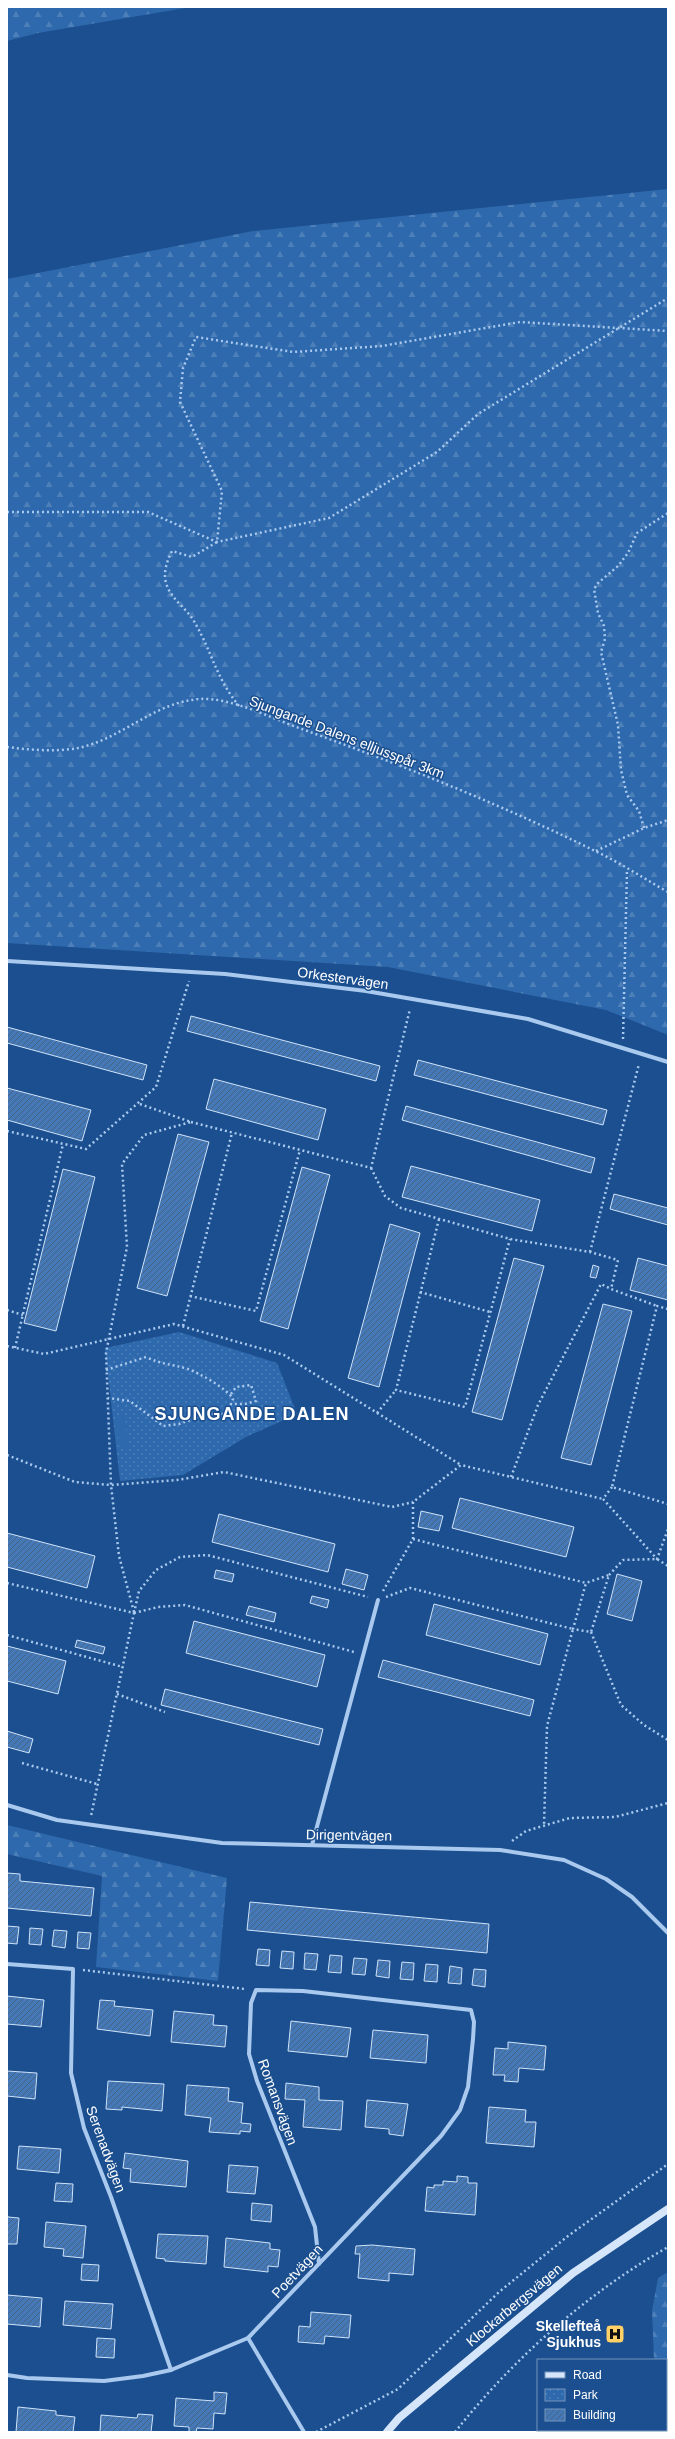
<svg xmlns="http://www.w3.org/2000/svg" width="675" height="2439" viewBox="0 0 675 2439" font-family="Helvetica,sans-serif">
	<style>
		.forest { fill: url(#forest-firs) }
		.park { fill: url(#park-dots) }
		.pitch { fill: #2e69ad }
		.building { fill: url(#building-hatch); stroke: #cfe3fa }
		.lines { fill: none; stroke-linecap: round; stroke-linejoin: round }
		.path { stroke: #a9c9ee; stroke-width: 2.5; stroke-dasharray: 2 3; stroke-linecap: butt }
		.service { stroke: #a9c9ee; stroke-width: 3 }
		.minor { stroke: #a9c9ee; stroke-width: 4 }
		.secondary { stroke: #d6e6fa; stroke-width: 8 }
		.labels { text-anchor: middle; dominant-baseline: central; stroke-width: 3; stroke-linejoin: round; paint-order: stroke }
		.street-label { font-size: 14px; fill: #fff; stroke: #1b4f8f }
		.poi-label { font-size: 14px; font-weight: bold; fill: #fff; stroke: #1b4f8f; text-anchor: end }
		.district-label { font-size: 18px; font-weight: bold; letter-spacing: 1px; fill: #fff; stroke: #1b4f8f }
	</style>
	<defs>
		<pattern id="forest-firs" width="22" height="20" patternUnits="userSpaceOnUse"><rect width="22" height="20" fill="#2e69ad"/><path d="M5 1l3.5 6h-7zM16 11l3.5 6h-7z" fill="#4d80b9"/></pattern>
		<pattern id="park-dots" width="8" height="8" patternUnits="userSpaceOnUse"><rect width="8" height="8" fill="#2e69ad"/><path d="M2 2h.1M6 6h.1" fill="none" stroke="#4d80b9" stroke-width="1.8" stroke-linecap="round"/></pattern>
		<pattern id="building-hatch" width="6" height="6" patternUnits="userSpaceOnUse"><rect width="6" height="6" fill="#4478b7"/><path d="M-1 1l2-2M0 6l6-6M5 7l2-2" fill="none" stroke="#486282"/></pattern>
	</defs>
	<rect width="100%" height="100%" fill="#1b4f8f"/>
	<g class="forest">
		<polygon points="7,7 191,7 38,33 7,41"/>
		<polygon points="668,189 668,1035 606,1010 388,967 7,943 7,279 253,231"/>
		<polygon points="7,1825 227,1878 218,1981 96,1967 102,1876 7,1854"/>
		<polygon points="668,2272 668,2432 661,2432 666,2430 667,2426 666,2360 654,2360 652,2311 658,2278"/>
	</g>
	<polygon class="park" points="179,1332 277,1363 297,1414 246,1437 183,1475 120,1481 105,1348"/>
	<polygon class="pitch" points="125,1416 128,1448 119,1449 116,1417"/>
	<g class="building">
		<polygon points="191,1016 380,1066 376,1081 187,1031"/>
		<polygon points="7,1027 147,1065 143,1080 7,1043"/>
		<polygon points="418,1060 607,1110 603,1125 414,1075"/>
		<polygon points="214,1079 326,1109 318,1140 206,1109"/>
		<polygon points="7,1088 91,1110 82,1141 7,1120"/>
		<polygon points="406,1106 595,1158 591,1173 402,1120"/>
		<polygon points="178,1134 209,1142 167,1296 137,1288"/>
		<polygon points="411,1166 540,1200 532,1231 402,1197"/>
		<polygon points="302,1167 330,1175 288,1329 260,1321"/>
		<polygon points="63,1169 95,1177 56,1331 24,1323"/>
		<polygon points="614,1194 668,1208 668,1225 610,1209"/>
		<polygon points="390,1224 420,1233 379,1387 348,1378"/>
		<polygon points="514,1258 544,1266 502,1420 472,1412"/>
		<polygon points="638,1258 668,1266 668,1300 630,1290"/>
		<polygon points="593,1265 599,1267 596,1278 590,1277"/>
		<polygon points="603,1304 632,1311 591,1465 561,1458"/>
		<polygon points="460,1498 574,1527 566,1557 452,1528"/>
		<polygon points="421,1511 443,1516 439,1531 418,1527"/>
		<polygon points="219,1514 335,1544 328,1572 212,1542"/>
		<polygon points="7,1533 95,1556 87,1588 7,1567"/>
		<polygon points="346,1569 368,1575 364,1590 342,1584"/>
		<polygon points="216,1570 234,1574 232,1582 214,1578"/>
		<polygon points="617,1574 642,1581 632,1621 607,1614"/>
		<polygon points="312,1596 329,1600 327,1608 310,1603"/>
		<polygon points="434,1604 548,1634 540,1665 426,1635"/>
		<polygon points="249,1606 276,1613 274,1622 246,1615"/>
		<polygon points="194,1621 325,1655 317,1687 186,1653"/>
		<polygon points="77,1640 105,1647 103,1654 75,1647"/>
		<polygon points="7,1646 66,1661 58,1694 7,1681"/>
		<polygon points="383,1660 534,1700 530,1716 378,1677"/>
		<polygon points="165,1689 323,1729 319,1745 161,1705"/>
		<polygon points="7,1731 33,1739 29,1753 7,1747"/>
		<polygon points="7,1873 20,1874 20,1881 94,1888 91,1916 7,1908"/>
		<polygon points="250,1902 489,1924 487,1953 247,1930"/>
		<polygon points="7,1926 19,1927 17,1944 7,1943"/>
		<polygon points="30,1928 43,1929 41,1945 29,1944"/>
		<polygon points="54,1930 67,1931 65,1948 52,1946"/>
		<polygon points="78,1932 91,1933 89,1949 77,1948"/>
		<polygon points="258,1949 270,1950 269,1966 256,1965"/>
		<polygon points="282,1951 294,1952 293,1969 280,1968"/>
		<polygon points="305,1953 318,1954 316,1970 304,1969"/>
		<polygon points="330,1955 342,1956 341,1973 328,1972"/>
		<polygon points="354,1958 367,1959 365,1975 352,1974"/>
		<polygon points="378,1960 390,1961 389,1978 376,1976"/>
		<polygon points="402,1962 414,1963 413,1980 400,1979"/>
		<polygon points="426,1964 438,1965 437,1982 424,1981"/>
		<polygon points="450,1966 462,1968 461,1984 448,1983"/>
		<polygon points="474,1969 486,1970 485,1987 472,1985"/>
		<polygon points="7,1996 44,2000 41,2027 7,2024"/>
		<polygon points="100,2000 115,2001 114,2006 153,2010 150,2036 97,2029"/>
		<polygon points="174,2011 214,2015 213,2025 227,2026 225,2047 171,2042"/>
		<polygon points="291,2021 351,2028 347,2057 288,2051"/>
		<polygon points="373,2030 428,2035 426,2063 370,2058"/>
		<polygon points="508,2042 546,2046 544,2070 519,2068 518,2082 504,2081 505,2075 493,2075 495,2048 508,2049"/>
		<polygon points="7,2071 37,2073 35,2099 7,2096"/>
		<polygon points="108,2081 164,2084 162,2111 122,2107 122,2110 106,2109"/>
		<polygon points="286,2083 319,2087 319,2100 343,2101 341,2130 303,2127 305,2100 285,2099"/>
		<polygon points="187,2085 229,2088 228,2101 243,2103 241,2123 251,2124 250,2132 240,2131 240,2134 209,2132 211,2118 185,2115"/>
		<polygon points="367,2100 408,2104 403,2136 389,2134 389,2129 365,2127"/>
		<polygon points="489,2107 526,2110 525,2122 536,2122 534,2147 486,2143"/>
		<polygon points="19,2146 61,2149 59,2173 17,2169"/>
		<polygon points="125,2153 188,2161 186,2187 130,2182 131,2169 123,2168"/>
		<polygon points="229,2165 258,2167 255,2194 227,2192"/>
		<polygon points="457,2176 468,2177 468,2183 477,2183 475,2215 425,2211 427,2187 434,2188 434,2185 443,2185 443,2181 457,2182"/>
		<polygon points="56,2183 73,2184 72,2202 54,2201"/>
		<polygon points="252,2203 272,2205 271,2222 251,2220"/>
		<polygon points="7,2214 8,2217 19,2218 17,2244 7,2244"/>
		<polygon points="46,2222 86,2226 83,2258 63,2256 64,2249 44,2247"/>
		<polygon points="158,2234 208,2236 206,2264 165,2261 165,2259 156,2258"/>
		<polygon points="226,2238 270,2243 270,2249 280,2250 278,2267 268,2266 268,2272 224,2267"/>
		<polygon points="372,2245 415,2249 413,2275 389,2273 389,2281 358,2278 360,2254 355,2254 356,2246"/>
		<polygon points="82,2264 99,2265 98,2281 81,2280"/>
		<polygon points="7,2295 42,2298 40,2327 7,2324"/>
		<polygon points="65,2301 113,2304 111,2329 63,2325"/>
		<polygon points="311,2312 351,2315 349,2338 325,2336 324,2344 298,2342 299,2326 310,2327"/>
		<polygon points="97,2338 115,2339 114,2358 96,2357"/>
		<polygon points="214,2392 227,2393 225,2414 214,2413 213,2429 197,2428 196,2432 189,2432 189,2427 174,2426 176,2398 214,2401"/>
		<polygon points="18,2407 56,2411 56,2415 75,2417 73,2432 16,2432"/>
		<polygon points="138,2414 153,2415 151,2432 100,2432 101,2415 137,2418"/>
	</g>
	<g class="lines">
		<g class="path">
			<polyline points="7,512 148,512 217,542 329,518 437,452 478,414 668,298"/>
			<path d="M239,706C216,678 212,652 195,623C188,609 171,600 166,583C163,572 167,561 172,551L192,557L217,542L222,491L180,402L183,368L196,337L293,352L382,346L520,322L668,331"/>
			<path d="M7,747C30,750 56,752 78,748C122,739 154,702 200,699C230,697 271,718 299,728C399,764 498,803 593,850C619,862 643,878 668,892"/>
			<polyline points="644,828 639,811 627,795 621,770 618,725 601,652 605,639 604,626 598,613 594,589 598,583 618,566 628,553 637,533 668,513"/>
			<polyline points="596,851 644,828 668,820"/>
			<polyline points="623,1039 627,869"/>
			<polyline points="191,1122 371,1168 410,1009"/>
			<polyline points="7,1131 86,1149 156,1087 189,981"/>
			<polyline points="371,1168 385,1196 401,1208 510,1239 590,1252 618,1260 611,1289 657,1306"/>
			<polyline points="439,1219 396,1390 465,1407 510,1239"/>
			<polyline points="590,1252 639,1064"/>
			<polyline points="420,1292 490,1312"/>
			<polyline points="190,1296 256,1311 300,1150"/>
			<polyline points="668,1309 657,1306 612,1487 668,1504"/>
			<polyline points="7,1310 23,1315"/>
			<polyline points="183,1326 232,1133"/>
			<polyline points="7,1346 44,1354 174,1324 284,1355 461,1465"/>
			<polyline points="15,1348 63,1144"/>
			<path d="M106,1370L146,1357C163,1365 172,1364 188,1369C199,1373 228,1389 233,1399L227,1414H206L179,1424L163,1426L130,1401L108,1398"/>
			<polyline points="231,1394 236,1387 251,1385 256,1401 245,1404 231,1404"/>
			<polyline points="377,1413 396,1390"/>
			<polyline points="7,1455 75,1482 111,1485 177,1480 224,1472 392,1507 413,1502"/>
			<polyline points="511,1477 538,1405 601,1284 611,1289"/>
			<polyline points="612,1487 603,1499 657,1559 668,1529"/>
			<polyline points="413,1539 413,1502 461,1465 603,1499"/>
			<polyline points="609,1575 623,1560 657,1559 668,1566"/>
			<polyline points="7,1583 134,1613 91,1816"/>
			<polyline points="383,1591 413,1539 586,1583 573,1629 591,1632 609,1575 586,1583"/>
			<polyline points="386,1597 410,1588 573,1629 547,1726 544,1825"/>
			<polyline points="134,1612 119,1556 111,1485 106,1353 127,1247 122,1164 144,1135 191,1122 137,1103"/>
			<polyline points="134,1613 139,1591 156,1570 180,1557 207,1555 368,1597"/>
			<polyline points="134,1613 158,1607 185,1605 354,1652"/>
			<polyline points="591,1632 621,1705 644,1725 668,1740"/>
			<polyline points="7,1635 123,1667"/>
			<polyline points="117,1694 165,1712"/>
			<polyline points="22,1763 97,1784"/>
			<polyline points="512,1841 526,1831 570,1818 615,1817 668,1803"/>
			<polyline points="83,1970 245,1989"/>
			<polyline points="316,2432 398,2389 499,2292 568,2236 668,2164"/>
			<path d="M455,2432C514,2358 586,2294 668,2247"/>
		</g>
		<polyline class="service" points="562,2432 569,2430"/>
		<g class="minor">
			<polyline points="7,961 225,974 366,991 528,1019 668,1062"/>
			<polyline points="7,1805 57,1820 222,1843 500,1850 564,1860 606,1879 632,1897 668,1933"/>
			<polyline points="312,1845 378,1600"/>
			<polyline points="7,1964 73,1969 71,2073 84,2128 111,2197 171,2370"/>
			<polyline points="248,2338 304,2432"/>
			<polyline points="7,2375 27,2378 104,2381 143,2376 171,2370 248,2338 441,2136 460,2110 468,2087 473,2039 474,2022 471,2010 303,1991 256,1990 251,2003 249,2054 257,2081 315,2227 319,2264"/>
		</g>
		<polyline class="secondary" points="387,2432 399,2418 573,2273 668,2209"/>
	</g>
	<defs>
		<symbol id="hospital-square" viewBox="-11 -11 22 22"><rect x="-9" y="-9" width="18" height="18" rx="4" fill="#ffd166" stroke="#1b4f8f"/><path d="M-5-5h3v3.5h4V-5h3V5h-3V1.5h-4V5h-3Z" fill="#111"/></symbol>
	</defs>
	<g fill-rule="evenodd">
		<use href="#hospital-square" x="604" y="2323" width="22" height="22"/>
	</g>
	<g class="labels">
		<g class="street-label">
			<text transform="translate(347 737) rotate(21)">Sjungande Dalens elljusspår 3km</text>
			<text transform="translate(343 978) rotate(8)">Orkestervägen</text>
			<text transform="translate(349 1835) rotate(1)">Dirigentvägen</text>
			<text transform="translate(278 2102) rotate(70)">Romansvägen</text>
			<text transform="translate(106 2149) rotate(70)">Serenadvägen</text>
			<text transform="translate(297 2271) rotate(-47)">Poetvägen</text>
			<text transform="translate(514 2305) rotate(-40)">Klockarbergsvägen</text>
		</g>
		<g class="poi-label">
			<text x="601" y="2326">Skellefteå<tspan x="601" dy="16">Sjukhus</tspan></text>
		</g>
		<g class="district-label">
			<text x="252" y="1414">SJUNGANDE DALEN</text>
		</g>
	</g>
	<rect width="675" height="2439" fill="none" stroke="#ffffff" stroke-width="16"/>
	<rect x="537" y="2359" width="130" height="72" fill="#1b4f8f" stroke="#7695bc"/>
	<rect x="545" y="2372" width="20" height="6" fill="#d6e6fa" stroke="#7695bc"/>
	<text x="573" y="2379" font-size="12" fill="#ffffff">Road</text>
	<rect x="545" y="2389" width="20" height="12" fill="url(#park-dots)" stroke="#7695bc"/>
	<text x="573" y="2399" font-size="12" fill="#ffffff">Park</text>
	<rect x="545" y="2409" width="20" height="12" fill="url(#building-hatch)" stroke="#7695bc"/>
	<text x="573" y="2419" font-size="12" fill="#ffffff">Building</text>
</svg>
